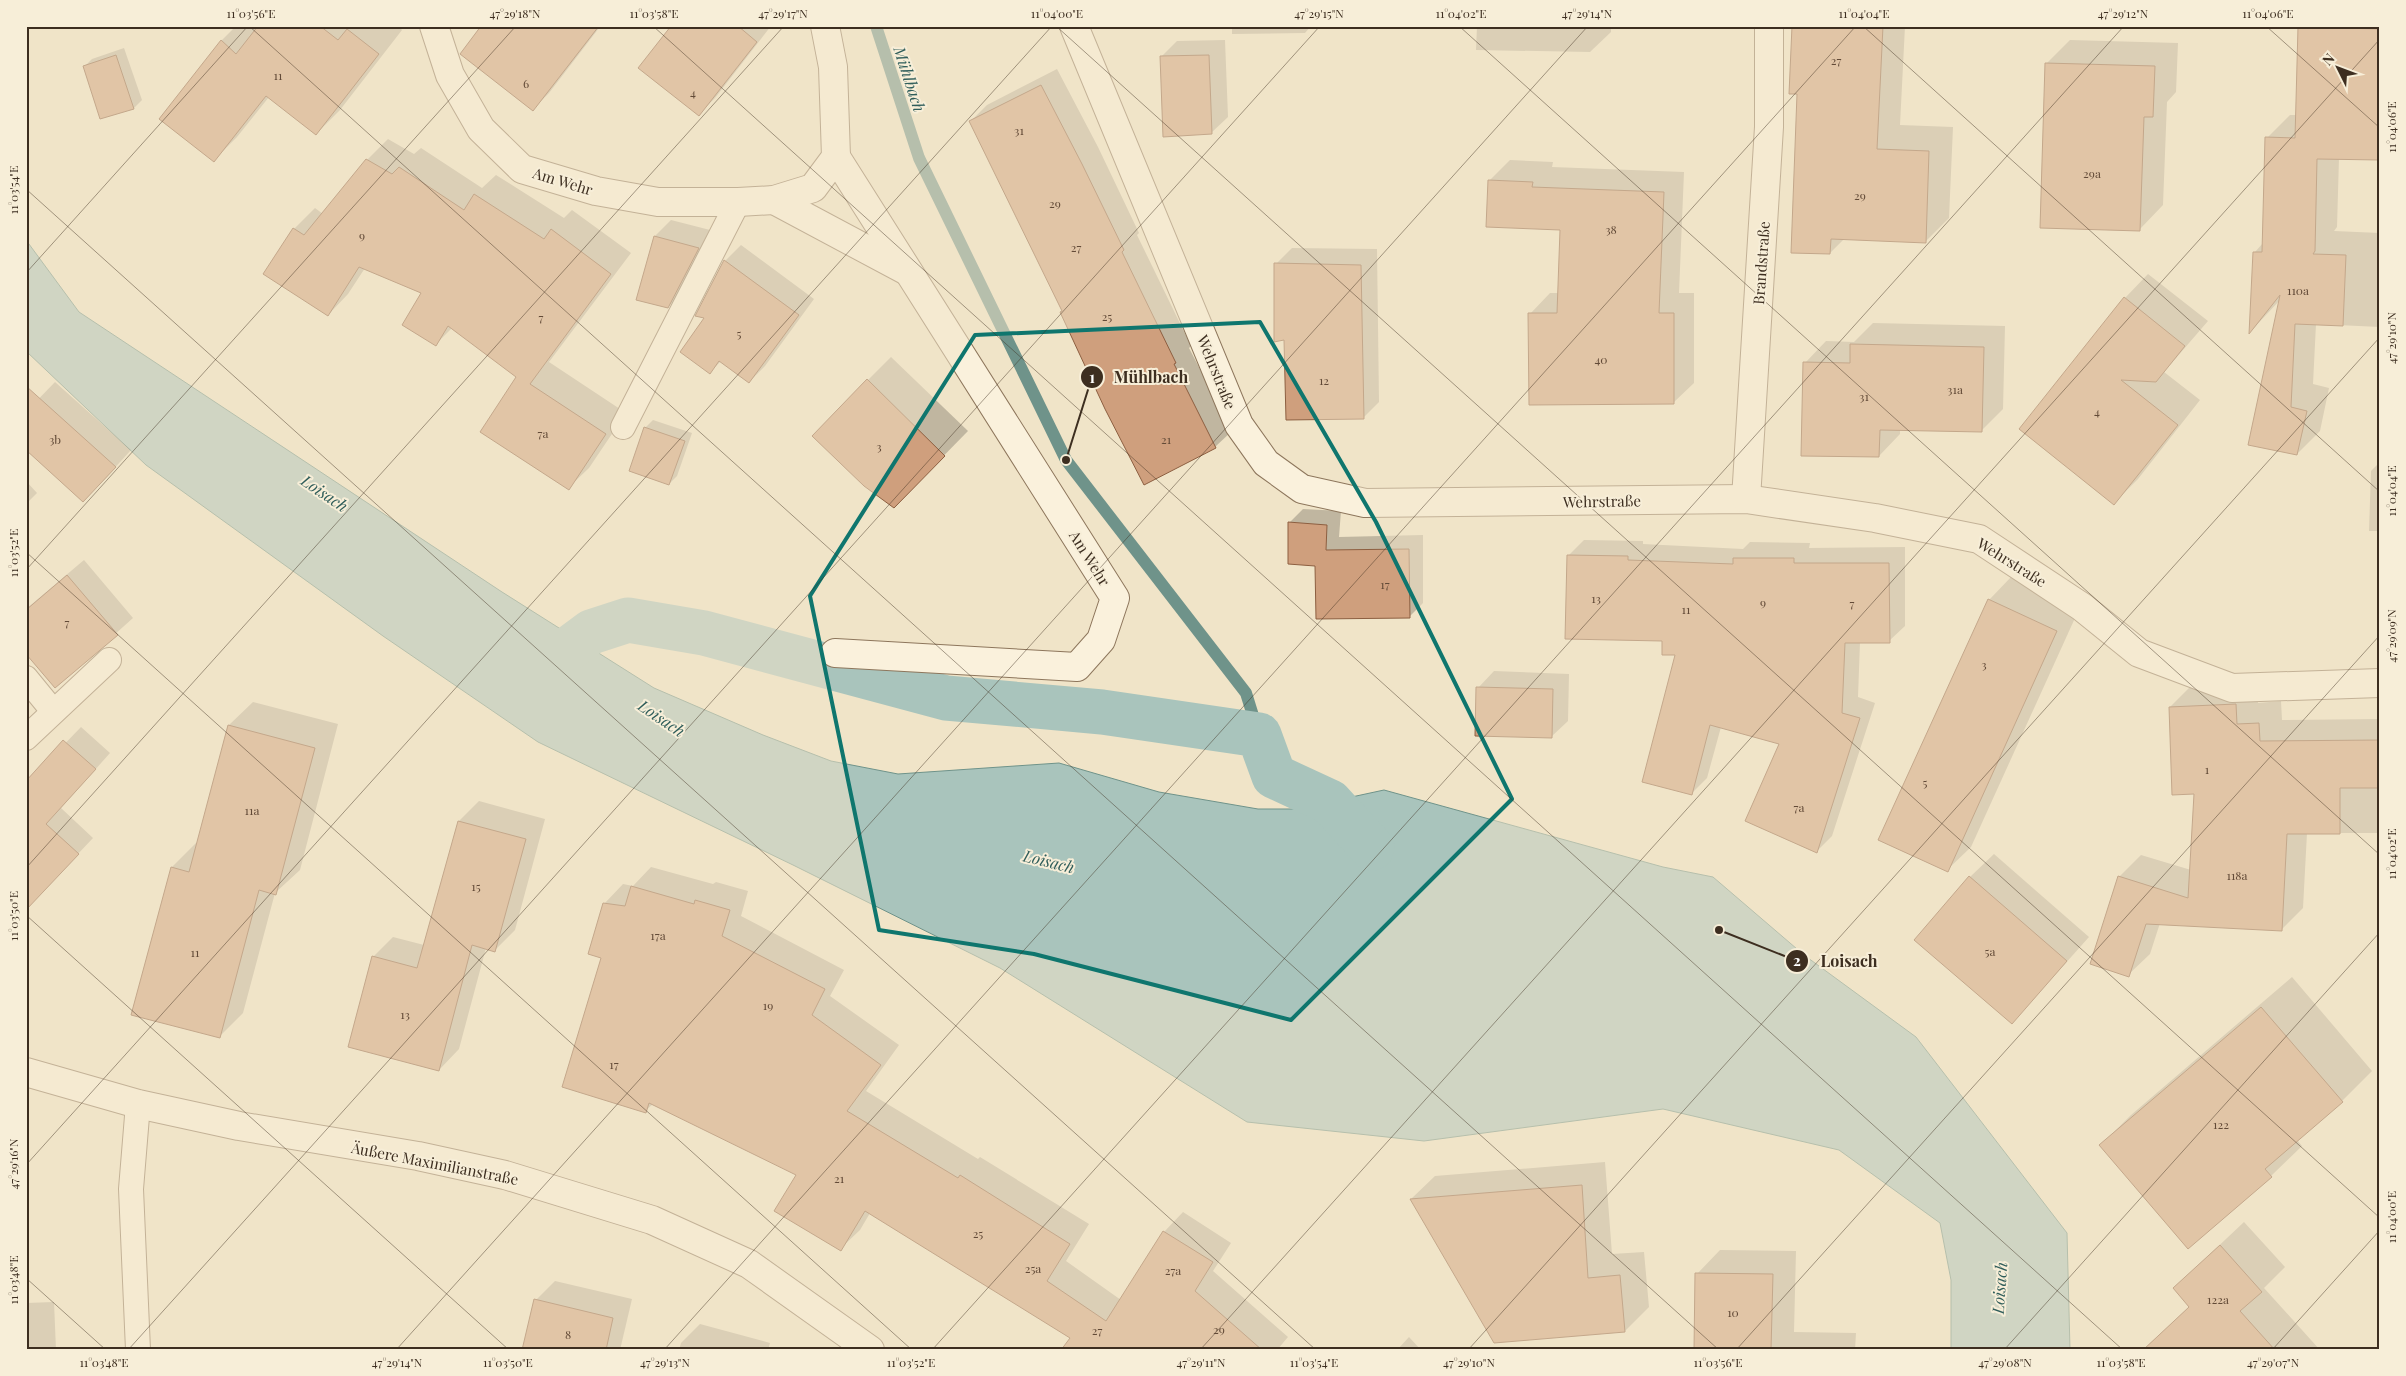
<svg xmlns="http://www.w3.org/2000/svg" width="2406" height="1376" viewBox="0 0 2406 1376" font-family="'Playfair Display',serif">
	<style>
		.water { fill: #a9c4bc; stroke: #6f938a }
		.shadow { fill: #0003 }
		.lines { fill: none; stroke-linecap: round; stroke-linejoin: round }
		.stream { stroke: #6f938a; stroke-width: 12 }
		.canal { stroke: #a9c4bc; stroke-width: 45 }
		.building { fill: #cf9f7d; stroke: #8d5f41 }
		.service-casing { stroke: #8d765c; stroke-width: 26 }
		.minor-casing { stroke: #8d765c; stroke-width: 30 }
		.service { stroke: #faf1dc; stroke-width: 24 }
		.minor { stroke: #faf1dc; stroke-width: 28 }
		.marked { fill: none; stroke: #0f766e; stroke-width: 4; stroke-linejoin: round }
		.ticks { fill: none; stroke: #3d2e20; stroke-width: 1; stroke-opacity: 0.45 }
		.labels { text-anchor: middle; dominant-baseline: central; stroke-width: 4; stroke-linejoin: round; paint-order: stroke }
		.number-label { font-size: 12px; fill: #624a37 }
		.street-label { font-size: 15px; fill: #3d2e20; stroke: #f7eed8 }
		.water-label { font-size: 16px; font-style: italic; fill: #2f5d5a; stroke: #f7eed8 }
		.leader { fill: none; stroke: #3d2e20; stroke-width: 2 }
		.callout-dot { fill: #3d2e20; stroke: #f7eed8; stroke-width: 2 }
		.mark-label { font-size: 15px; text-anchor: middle; font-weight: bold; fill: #fff }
		.callout-label { font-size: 16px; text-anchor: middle; font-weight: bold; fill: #3d2e20; stroke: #f7eed8; stroke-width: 4; stroke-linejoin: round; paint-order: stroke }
		.neatline { fill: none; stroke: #3d2e20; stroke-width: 2 }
		.ticks-label { font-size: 12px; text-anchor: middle; fill: #3d2e20 }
	</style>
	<rect width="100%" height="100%" fill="#f0e4c8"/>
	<polygon class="water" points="26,240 79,312 502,592 654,688 763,735 831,761 898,774 1059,763 1159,792 1258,809 1296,809 1384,790 1663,867 1713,877 1804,955 1916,1037 2067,1233 2070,1350 1951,1350 1951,1280 1940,1223 1839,1150 1663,1109 1424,1141 1247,1122 1000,968 793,865 538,742 383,636 146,465 27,352"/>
	<g class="shadow">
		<polygon points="236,26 256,26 258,28 260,26 398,26 402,30 340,110 316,134 269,97 237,137 214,160 221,41"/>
		<polygon points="597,26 599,28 549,93 533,109"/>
		<polygon points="672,26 771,26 715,98 699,114"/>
		<polygon points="1232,26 1311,26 1305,33 1232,34"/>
		<polygon points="1477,26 1611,26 1611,32 1590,52 1476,50"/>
		<polygon points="1793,26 1905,26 1900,125 1953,127 1949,218 1925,242 1844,239 1830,253 1798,93"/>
		<polygon points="2301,26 2380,26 2380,159 2339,158 2337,227 2334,231 2380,233 2380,327 2316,324 2313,384 2329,388 2320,431 2297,454 2250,444 2281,299 2251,331 2255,252 2263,243 2267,138 2290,115 2297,115"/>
		<polygon points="1225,40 1228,117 1211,133 1161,57 1177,41"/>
		<polygon points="2070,40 2178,43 2176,92 2167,102 2163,205 2140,229 2046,64"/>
		<polygon points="124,48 142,100 134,108 101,118 84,67 92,59"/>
		<polygon points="1057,69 1098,147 1139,233 1137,235 1191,346 1189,348 1232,431 1215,447 1063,311 971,121 987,105"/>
		<polygon points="388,139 414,154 421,148 482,188 496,175 564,218 572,210 631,253 549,362 626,413 589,468 568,488 518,377 452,328 436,344 423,292 365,268 348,294 328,315 265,274 294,229 315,208 323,214 367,160"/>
		<polygon points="1510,160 1553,162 1552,167 1684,172 1679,293 1694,293 1694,383 1673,403 1530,314 1550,293 1559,293 1561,229 1490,180"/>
		<polygon points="671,220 714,231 684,291 668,307 637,299 655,236"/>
		<polygon points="741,245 814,299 765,366 749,382 721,361 710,372 706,318 725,261"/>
		<polygon points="1292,248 1377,249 1379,402 1363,418 1286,339 1276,264"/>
		<polygon points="2148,274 2208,321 2164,372 2200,400 2138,479 2114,503 2125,298"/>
		<polygon points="1873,323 2005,326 2003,409 1982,430 1900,429 1900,434 1879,456 1805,363 1826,341 1854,342"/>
		<polygon points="891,357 968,431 918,482 868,380"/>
		<polygon points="55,382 131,450 100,484 26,412"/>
		<polygon points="653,420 692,433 677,476 669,484 645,428"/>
		<polygon points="2380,462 2380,531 2369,531 2371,471"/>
		<polygon points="26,481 37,493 26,504"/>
		<polygon points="1303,509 1341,511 1339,537 1423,535 1423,603 1409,617 1316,565 1289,523"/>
		<polygon points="1584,540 1643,541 1643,544 1743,549 1750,542 1810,543 1809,548 1905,547 1905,626 1889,641 1860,642 1858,697 1875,703 1832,836 1816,852 1780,743 1721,727 1707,778 1691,794 1677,654 1663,640 1568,556"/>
		<polygon points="84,560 133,618 56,687 26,652 26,609"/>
		<polygon points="2012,576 2080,607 1971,847 1947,870 1989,600"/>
		<polygon points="1494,671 1569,674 1568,721 1551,737 1478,688"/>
		<polygon points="2257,682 2258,703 2281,701 2282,720 2380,719 2380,833 2307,833 2303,908 2281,930 2160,923 2150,954 2128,975 2119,877 2141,855 2191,870 2196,793 2170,707 2192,685"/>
		<polygon points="253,702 338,724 300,870 275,893 243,1013 220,1036 172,867 196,843 198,844 229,725"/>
		<polygon points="81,727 110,753 61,808 93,838 26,909 26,784"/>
		<polygon points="479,801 545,819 515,930 495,950 486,948 459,1049 439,1070 373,957 393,937 424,945 459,821"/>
		<polygon points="1994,854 2089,937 2012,1023 1970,877"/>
		<polygon points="651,867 713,884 716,882 748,891 741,916 844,970 830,996 899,1045 866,1091 978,1159 980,1157 1089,1224 1066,1261 1121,1300 1164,1232 1183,1212 1231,1243 1213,1271 1288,1337 1277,1350 1186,1350 1072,1337 870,1213 860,1230 840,1249 798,1174 653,1104 645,1111 603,957 604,904 623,884 633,886"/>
		<polygon points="2292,977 2372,1071 2342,1101 2297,1140 2302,1146 2271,1176 2101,1145 2131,1115"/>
		<polygon points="1605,1162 1612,1254 1644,1252 1649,1307 1625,1331 1411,1199 1435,1176"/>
		<polygon points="2244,1222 2285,1267 2264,1288 2320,1350 2143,1350 2190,1306 2174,1288"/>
		<polygon points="1720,1250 1796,1251 1794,1332 1856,1333 1855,1350 1695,1350 1697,1274"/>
		<polygon points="555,1281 632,1299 620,1350 524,1350 536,1300"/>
		<polygon points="54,1302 56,1350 26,1350 26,1303"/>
		<polygon points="700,1324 770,1343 768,1350 679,1350 681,1343"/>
		<polygon points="1409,1337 1421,1350 1397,1350"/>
	</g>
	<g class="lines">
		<polyline class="stream" points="876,26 919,158 1066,460 1246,693 1259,735"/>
		<polyline class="canal" points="564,652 591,632 628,620 704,633 946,698 1102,712 1259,735 1274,776 1330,802 1372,848"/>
	</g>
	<g class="building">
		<polygon points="258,26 320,26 338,40 347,29 379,54 316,135 266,96 214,162 159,119 221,40 236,54"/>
		<polygon points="481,26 599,26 533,111 460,54"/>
		<polygon points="671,26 738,26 757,42 699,116 638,68"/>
		<polygon points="1792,26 1883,26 1877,149 1929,151 1926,243 1831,239 1830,254 1791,253 1797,94 1789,94"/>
		<polygon points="2298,27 2380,29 2380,160 2317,159 2315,251 2313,254 2346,255 2343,326 2295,324 2291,407 2307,411 2297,455 2248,445 2280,295 2249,334 2253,252 2262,252 2265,137 2295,138"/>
		<polygon points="116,55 134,109 100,119 83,66"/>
		<polygon points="1209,55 1212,134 1163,137 1160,56"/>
		<polygon points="2045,63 2155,66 2153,117 2144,117 2140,231 2040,228"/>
		<polygon points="1041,85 1082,164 1124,250 1122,252 1176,363 1174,364 1216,448 1144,485 1105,409 1060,312 1062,311 969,121"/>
		<polygon points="366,159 392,174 399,167 464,210 474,194 544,239 551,229 611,274 530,384 606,434 569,490 480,432 516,377 448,326 436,346 402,325 421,293 359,267 328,316 263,274 293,228 304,235"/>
		<polygon points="1488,180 1533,182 1532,187 1664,192 1659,313 1674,313 1674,404 1529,405 1528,313 1557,313 1560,230 1486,227"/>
		<polygon points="654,236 699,248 668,308 636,300"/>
		<polygon points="724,260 799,315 749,383 719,361 710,374 680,352 704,318 695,316"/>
		<polygon points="1274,263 1361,265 1364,419 1286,420 1284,340 1274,342"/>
		<polygon points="2124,297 2185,346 2156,382 2121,380 2178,425 2114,505 2019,429"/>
		<polygon points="1850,344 1984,347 1982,432 1880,430 1879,457 1801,456 1803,362 1850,363"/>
		<polygon points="867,379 945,456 894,508 864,486 812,436"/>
		<polygon points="26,386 116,467 83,502 26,450"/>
		<polygon points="644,427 685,441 669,485 629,471"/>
		<polygon points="1288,522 1327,525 1326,550 1409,549 1410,618 1316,619 1315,566 1288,564"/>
		<polygon points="1567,555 1628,556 1628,560 1733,564 1733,558 1794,558 1794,563 1889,563 1890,643 1845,643 1842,713 1860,718 1817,853 1745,821 1779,744 1710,725 1692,795 1642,782 1675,655 1662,655 1662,641 1565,639"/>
		<polygon points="67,575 118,635 55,688 26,654 26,610"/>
		<polygon points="1988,599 2057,631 1948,872 1878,840"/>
		<polygon points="1476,687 1553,689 1552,738 1475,736"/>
		<polygon points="2236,704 2237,724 2259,723 2260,741 2380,740 2380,788 2340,788 2340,834 2287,834 2282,931 2146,924 2129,977 2090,964 2118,876 2188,898 2194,794 2172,795 2169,707"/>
		<polygon points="228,725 315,748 276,895 259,890 220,1038 131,1015 171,867 189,872"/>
		<polygon points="63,740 96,769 46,824 79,854 26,910 26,781"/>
		<polygon points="458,821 526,839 495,952 472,945 439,1071 348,1047 372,956 417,968"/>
		<polygon points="1969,876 2067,961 2012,1024 1914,940"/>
		<polygon points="631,886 694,904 695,900 730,910 722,936 825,989 812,1015 881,1065 847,1111 958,1178 960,1175 1070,1244 1047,1281 1106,1321 1163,1231 1213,1262 1195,1291 1262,1350 1061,1350 1070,1338 865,1211 841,1251 774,1211 796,1175 649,1103 646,1113 562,1087 601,958 588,954 603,903 625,906"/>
		<polygon points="2261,1007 2343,1102 2265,1169 2272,1177 2188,1249 2099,1145"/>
		<polygon points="1582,1185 1588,1278 1620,1275 1625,1332 1494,1343 1410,1199"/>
		<polygon points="2220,1245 2262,1292 2240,1311 2275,1350 2143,1350 2189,1307 2173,1288"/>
		<polygon points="1695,1273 1773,1274 1771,1350 1694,1350"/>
		<polygon points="534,1299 613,1318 606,1350 522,1350"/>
	</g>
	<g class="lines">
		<defs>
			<g id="service">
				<polyline points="623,427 738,202"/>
				<polyline points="26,678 53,711"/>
				<polyline points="26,738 109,660"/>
				<polyline points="138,1104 131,1189 138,1350"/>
			</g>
			<g id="minor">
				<polyline points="434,26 450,75 481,129 522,169 596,191 658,202 738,202 774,200 813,188 836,157 833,67 825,26"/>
				<polyline points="1074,26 1239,425 1266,463 1302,489 1365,503 1746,499 1875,518 1979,539 2082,607 2139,653 2232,688 2380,683"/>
				<polyline points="774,200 907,271"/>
				<polyline points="1746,499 1769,127 1769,26"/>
				<polyline points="835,653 1077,667 1101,640 1115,598 836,157"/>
				<polyline points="26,1072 138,1104 239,1126 418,1156 505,1175 652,1220 749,1264 870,1350"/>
			</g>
		</defs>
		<use href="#service" class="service-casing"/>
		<use href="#minor" class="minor-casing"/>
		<use href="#service" class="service"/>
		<use href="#minor" class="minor"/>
	</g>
	<path d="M0 0H2406V1376H0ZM1260,322L1376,522L1512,799L1291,1020L1034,954L879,930L810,596L975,335Z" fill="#f0e4c8" fill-opacity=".55" fill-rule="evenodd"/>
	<path class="marked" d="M1260,322L1376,522L1512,799L1291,1020L1034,954L879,930L810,596L975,335Z"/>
	<path class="ticks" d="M249,26L1719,1350M653,26L2123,1350M1056,26L2380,1218M1459,26L2380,855M1863,26L2380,492M2266,26L2380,128M26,189L1316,1350M26,273L248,26M26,552L912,1350M26,570L516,26M26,868L784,26M26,915L509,1350M26,1165L1052,26M26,1278L106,1350M128,1350L1320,26M396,1350L1588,26M664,1350L1856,26M932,1350L2124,26M1200,1350L2380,39M1468,1350L2380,337M1736,1350L2380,635M2004,1350L2380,932M2272,1350L2380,1230"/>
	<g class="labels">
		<g class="number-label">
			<text x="1836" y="60">27</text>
			<text x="278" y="75">11</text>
			<text x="526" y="83">6</text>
			<text x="693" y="92">4</text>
			<text x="1019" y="130">31</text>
			<text x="2092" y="173">29a</text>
			<text x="1860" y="195">29</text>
			<text x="1055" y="203">29</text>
			<text x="1611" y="229">38</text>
			<text x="362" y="235">9</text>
			<text x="1076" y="247">27</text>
			<text x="2298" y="290">110a</text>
			<text x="1107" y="316">25</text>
			<text x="541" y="317">7</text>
			<text x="739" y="333">5</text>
			<text x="1601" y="359">40</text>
			<text x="1324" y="380">12</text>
			<text x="1955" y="389">31a</text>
			<text x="1864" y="396">31</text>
			<text x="2097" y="411">4</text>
			<text x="543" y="433">7a</text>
			<text x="55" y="439">3b</text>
			<text x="1166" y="439">21</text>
			<text x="879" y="446">3</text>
			<text x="1385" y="584">17</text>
			<text x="1596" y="598">13</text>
			<text x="1763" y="602">9</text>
			<text x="1852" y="603">7</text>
			<text x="1686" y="609">11</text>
			<text x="67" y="622">7</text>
			<text x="1984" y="664">3</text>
			<text x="2207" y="769">1</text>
			<text x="1925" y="782">5</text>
			<text x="1799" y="807">7a</text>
			<text x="252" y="810">11a</text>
			<text x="2237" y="875">118a</text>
			<text x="476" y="886">15</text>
			<text x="658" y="935">17a</text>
			<text x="1990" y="951">5a</text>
			<text x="195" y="952">11</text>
			<text x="768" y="1005">19</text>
			<text x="405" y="1014">13</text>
			<text x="614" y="1064">17</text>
			<text x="2221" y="1124">122</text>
			<text x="839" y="1178">21</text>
			<text x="978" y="1233">25</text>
			<text x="1033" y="1268">25a</text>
			<text x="1173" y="1270">27a</text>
			<text x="2218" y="1299">122a</text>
			<text x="1733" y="1312">10</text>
			<text x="1219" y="1329">29</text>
			<text x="1097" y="1330">27</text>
			<text x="568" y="1334">8</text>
		</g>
		<g class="street-label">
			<text transform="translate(563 181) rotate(17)">Am Wehr</text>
			<text transform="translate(1761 263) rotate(-86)">Brandstraße</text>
			<text transform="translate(1217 372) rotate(68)">Wehrstraße</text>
			<text transform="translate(1602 501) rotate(-1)">Wehrstraße</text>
			<text transform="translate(1090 558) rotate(58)">Am Wehr</text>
			<text transform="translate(2012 562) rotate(32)">Wehrstraße</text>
			<text transform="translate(435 1163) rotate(11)">Äußere Maximilianstraße</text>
		</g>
		<g class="water-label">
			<text transform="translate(910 79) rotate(72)">Mühlbach</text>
			<text transform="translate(325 493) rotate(34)">Loisach</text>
			<text transform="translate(662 718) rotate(34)">Loisach</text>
			<text transform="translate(1049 861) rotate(14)">Loisach</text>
			<text transform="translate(1999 1288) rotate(-86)">Loisach</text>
		</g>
	</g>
	<path class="leader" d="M1066 460L1092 377M1719 930L1797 961"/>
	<g class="callout-dot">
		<circle cx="1066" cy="460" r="5"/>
		<circle cx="1719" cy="930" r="5"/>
		<circle cx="1092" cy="377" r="12"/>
		<circle cx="1797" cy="961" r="12"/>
	</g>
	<g class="mark-label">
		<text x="1092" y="383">1</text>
		<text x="1797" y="966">2</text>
	</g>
	<g class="callout-label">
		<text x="1151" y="383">Mühlbach</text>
		<text x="1849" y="967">Loisach</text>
	</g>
	<rect width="2406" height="1376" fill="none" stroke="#f7eed8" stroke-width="55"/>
	<g transform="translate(2338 68) rotate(312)" stroke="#f7eed8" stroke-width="4" paint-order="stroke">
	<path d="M0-4L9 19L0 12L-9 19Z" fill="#3d2e20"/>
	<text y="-8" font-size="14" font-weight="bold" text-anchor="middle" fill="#3d2e20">N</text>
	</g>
	<rect x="28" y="28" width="2350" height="1320" class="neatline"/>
	<g class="ticks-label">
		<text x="251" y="18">11°03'56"E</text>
		<text x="515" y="18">47°29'18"N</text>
		<text x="654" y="18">11°03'58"E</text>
		<text x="783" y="18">47°29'17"N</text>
		<text x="1057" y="18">11°04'00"E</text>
		<text x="1319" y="18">47°29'15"N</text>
		<text x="1461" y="18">11°04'02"E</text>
		<text x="1587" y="18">47°29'14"N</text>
		<text x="1864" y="18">11°04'04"E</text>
		<text x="2123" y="18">47°29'12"N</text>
		<text x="2268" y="18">11°04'06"E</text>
		<text transform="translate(2392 127) rotate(-90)" y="4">11°04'06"E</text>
		<text transform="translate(14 190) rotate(-90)" y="4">11°03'54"E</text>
		<text transform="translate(2392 338) rotate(-90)" y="4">47°29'10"N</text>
		<text transform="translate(2392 491) rotate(-90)" y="4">11°04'04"E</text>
		<text transform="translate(14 553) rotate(-90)" y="4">11°03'52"E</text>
		<text transform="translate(2392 636) rotate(-90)" y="4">47°29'09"N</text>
		<text transform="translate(2392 854) rotate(-90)" y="4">11°04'02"E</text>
		<text transform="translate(14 916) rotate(-90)" y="4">11°03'50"E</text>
		<text transform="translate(14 1164) rotate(-90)" y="4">47°29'16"N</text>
		<text transform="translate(2392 1217) rotate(-90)" y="4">11°04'00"E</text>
		<text transform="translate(14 1280) rotate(-90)" y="4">11°03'48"E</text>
		<text x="104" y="1367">11°03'48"E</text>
		<text x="397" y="1367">47°29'14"N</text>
		<text x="508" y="1367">11°03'50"E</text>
		<text x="665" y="1367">47°29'13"N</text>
		<text x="911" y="1367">11°03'52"E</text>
		<text x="1201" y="1367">47°29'11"N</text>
		<text x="1314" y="1367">11°03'54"E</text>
		<text x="1469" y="1367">47°29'10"N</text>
		<text x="1718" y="1367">11°03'56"E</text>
		<text x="2005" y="1367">47°29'08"N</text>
		<text x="2121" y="1367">11°03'58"E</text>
		<text x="2273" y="1367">47°29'07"N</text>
	</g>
</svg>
